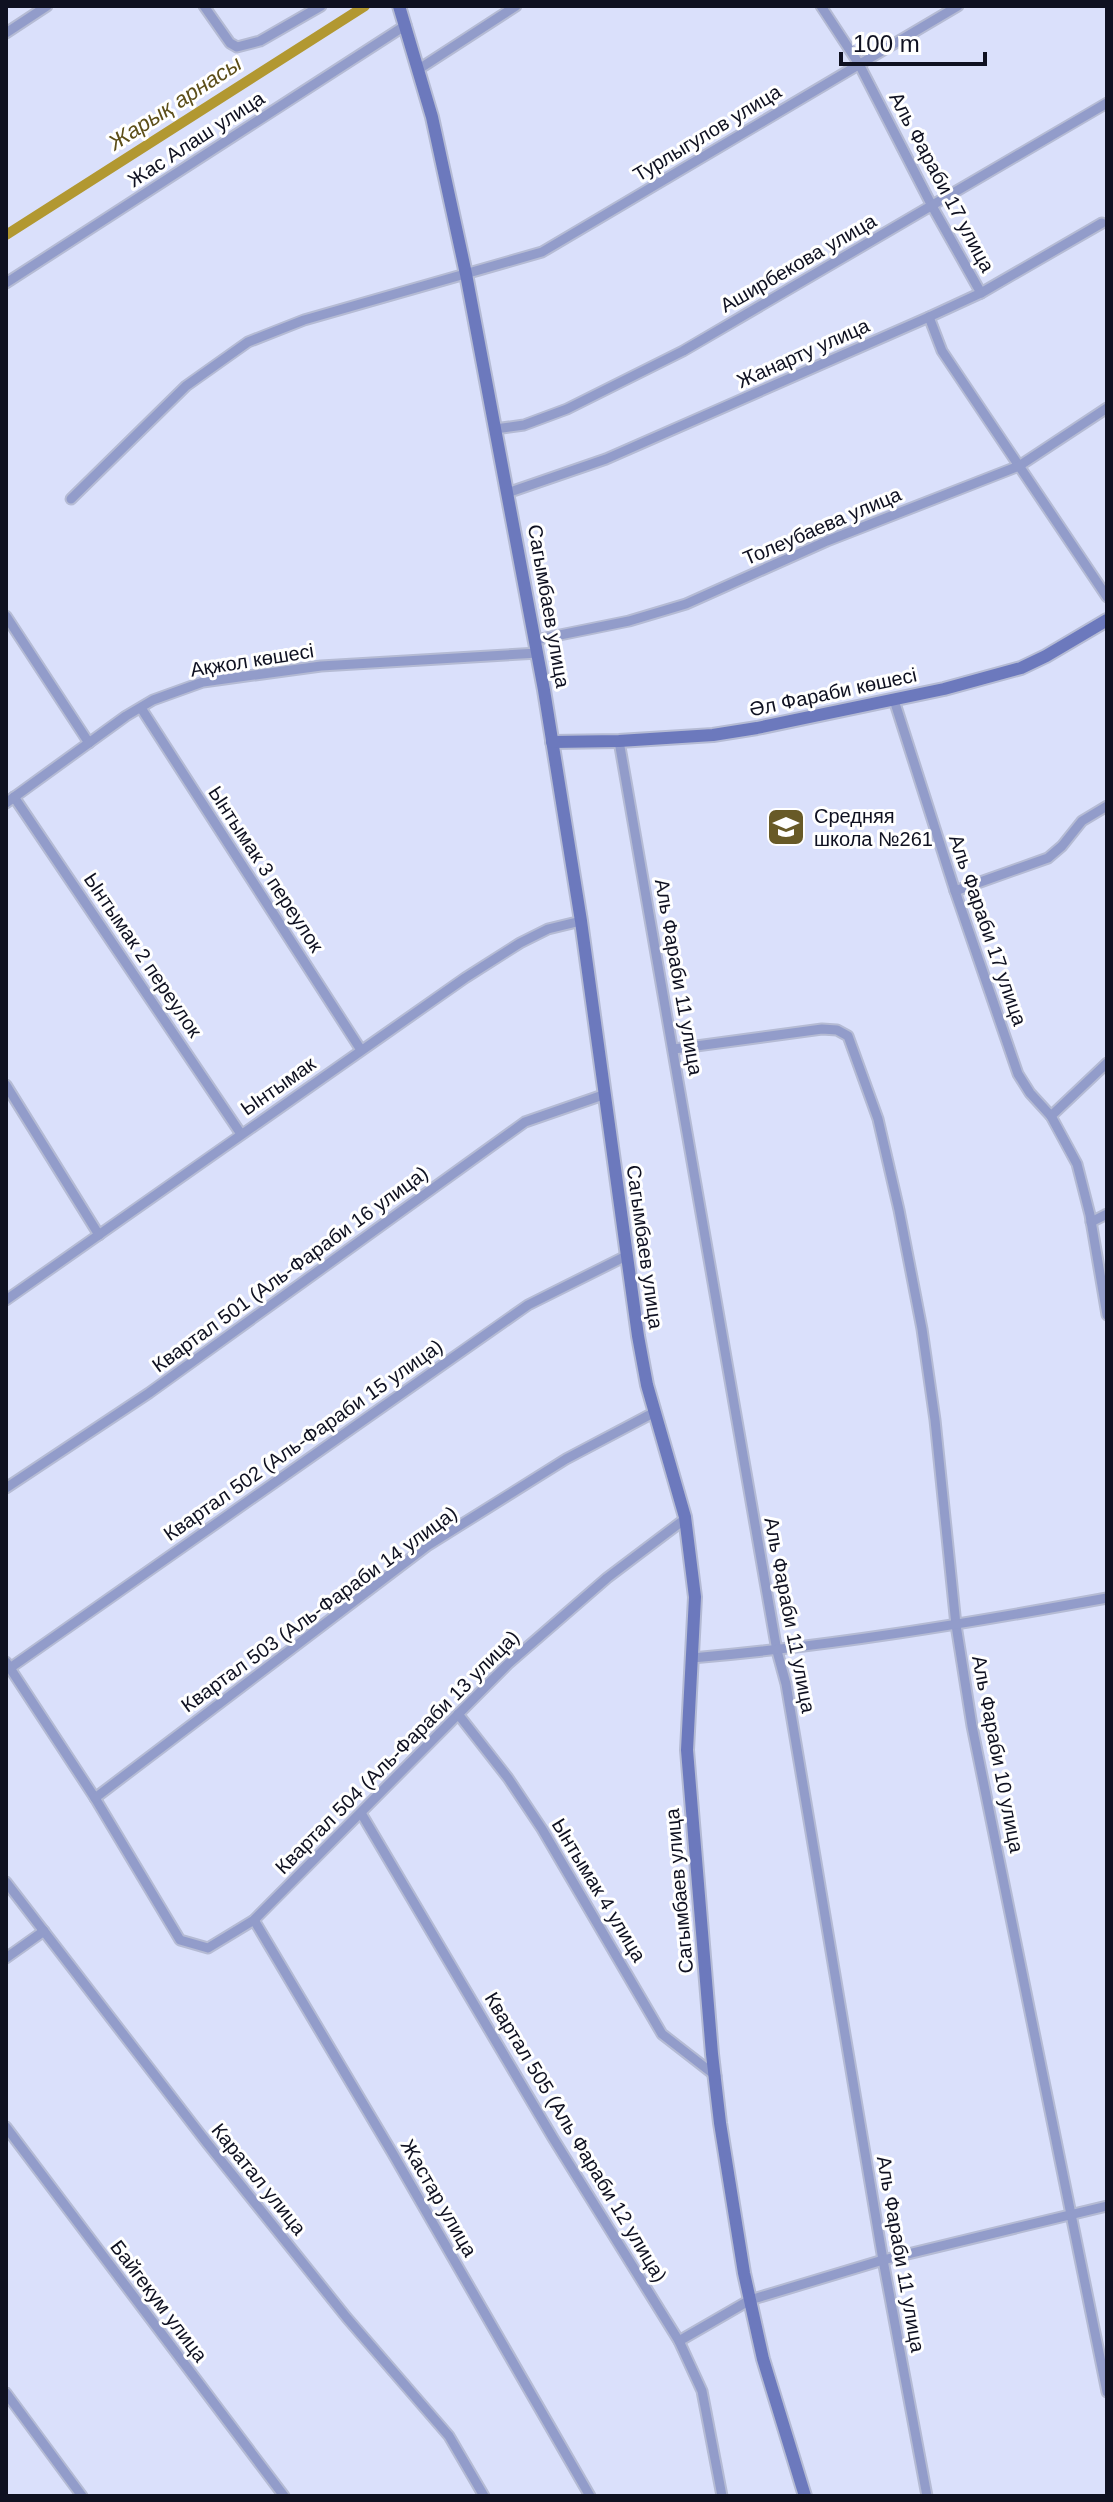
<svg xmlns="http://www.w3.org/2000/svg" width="1113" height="2502" viewBox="0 0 1113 2502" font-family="Helvetica,sans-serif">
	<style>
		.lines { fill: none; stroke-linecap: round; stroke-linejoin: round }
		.canal { stroke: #b29831; stroke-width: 10 }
		.street-casing { stroke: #b5bbd4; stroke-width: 13 }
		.secondary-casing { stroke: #b5bbd4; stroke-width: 16 }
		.street { stroke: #929cca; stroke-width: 9 }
		.secondary { stroke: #6c79bd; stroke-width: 12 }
		.labels { text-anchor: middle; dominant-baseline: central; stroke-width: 6; stroke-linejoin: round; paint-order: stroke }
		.street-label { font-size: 20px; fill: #0f1121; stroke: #fff }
		.poi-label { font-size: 20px; fill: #0f1121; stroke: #fff; text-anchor: start }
		.water-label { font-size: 22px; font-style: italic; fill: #5c4e19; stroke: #fff }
	</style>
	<rect width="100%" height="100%" fill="#dae0fb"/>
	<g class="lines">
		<polyline class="canal" points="6,235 365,6"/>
		<defs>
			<g id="street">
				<polyline points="204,6 230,43 237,47 260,41 321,6"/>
				<polyline points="821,6 859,64 932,206 981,293"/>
				<polyline points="6,33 47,6"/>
				<polyline points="419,69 516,6"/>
				<polyline points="6,283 406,25"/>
				<polyline points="929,317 942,351 1107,597"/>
				<polyline points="495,429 524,425 567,409 683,351 1107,103"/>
				<polyline points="507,493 606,459 929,317 981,293 1102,223"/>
				<polyline points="71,499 186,386 248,342 304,320 542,252 958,6"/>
				<polyline points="6,616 89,743"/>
				<polyline points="535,640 629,621 686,604 827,541 1019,466 1107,408"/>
				<polyline points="894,700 955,891 1018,1074 1030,1093 1051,1116"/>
				<polyline points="141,708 361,1050"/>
				<path d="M619,741C673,1044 722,1348 777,1651L786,1684L883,2260L927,2496"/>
				<polyline points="14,797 241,1134"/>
				<polyline points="6,803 126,716 153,700 203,682 321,666 538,653"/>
				<polyline points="955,891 1048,858 1062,846 1082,821 1107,806"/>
				<polyline points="674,1049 822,1029 837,1030 848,1036 878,1119 899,1210 922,1329 935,1420 956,1625 972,1726 1107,2392"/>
				<polyline points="1107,1063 1051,1116 1077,1164 1090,1215 1107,1315"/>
				<polyline points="6,1085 99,1235"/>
				<polyline points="1091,1222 1107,1214"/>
				<polyline points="6,1300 465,978 520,943 548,929 581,921"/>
				<polyline points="6,1488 149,1393 525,1122 603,1095"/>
				<path d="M692,1658C832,1646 969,1623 1107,1598"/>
				<polyline points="6,1662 95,1798 180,1940 208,1948 254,1920 509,1663 607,1578 685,1519"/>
				<polyline points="10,1668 528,1305 626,1256"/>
				<polyline points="458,1714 508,1778 542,1829 662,2034 716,2076"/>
				<polyline points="95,1798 427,1546 566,1459 655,1412"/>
				<polyline points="361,1813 553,2138 679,2341 702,2391 722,2496"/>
				<polyline points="6,1882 207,2143 347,2318 449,2436 484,2496"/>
				<polyline points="254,1920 393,2154 590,2496"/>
				<polyline points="6,1958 44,1931"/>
				<polyline points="6,2127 284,2496"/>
				<polyline points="679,2341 750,2300 883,2260 1107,2206"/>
				<polyline points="6,2393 82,2496"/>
			</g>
			<g id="secondary">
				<polyline points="399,6 432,117 466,274 544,690 581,921 638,1336 647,1385 685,1517 695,1597 687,1750 712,2054 720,2123 744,2273 763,2359 805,2496"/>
				<polyline points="552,742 619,741 713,735 757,728 944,689 1021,668 1046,656 1107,620"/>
			</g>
		</defs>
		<use href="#street" class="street-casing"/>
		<use href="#secondary" class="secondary-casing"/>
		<use href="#street" class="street"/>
		<use href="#secondary" class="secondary"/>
	</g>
	<defs>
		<symbol id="school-square" viewBox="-11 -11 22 22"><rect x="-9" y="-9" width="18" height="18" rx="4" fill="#685a27" stroke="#fff"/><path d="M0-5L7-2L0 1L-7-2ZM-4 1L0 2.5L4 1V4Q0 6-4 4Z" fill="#fff"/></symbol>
	</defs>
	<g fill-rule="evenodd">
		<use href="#school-square" x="764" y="805" width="44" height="44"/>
	</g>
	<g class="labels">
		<g class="street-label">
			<text transform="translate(707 133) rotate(-31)">Турлыгулов улица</text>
			<text transform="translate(196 139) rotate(-33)">Жас Алаш улица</text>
			<text transform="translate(942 182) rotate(62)">Аль Фараби 17 улица</text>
			<text transform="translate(798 263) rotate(-30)">Аширбекова улица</text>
			<text transform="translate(803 353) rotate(-24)">Жанарту улица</text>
			<text transform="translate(822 526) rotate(-23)">Толеубаева улица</text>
			<text transform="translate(549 606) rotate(80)">Сагымбаев улица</text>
			<text transform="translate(252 660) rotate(-9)">Ақжол көшесі</text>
			<text transform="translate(833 692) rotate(-12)">Әл Фараби көшесі</text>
			<text transform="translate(266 869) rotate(57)">Ынтымак 3 переулок</text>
			<text transform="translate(988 930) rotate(71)">Аль Фараби 17 улица</text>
			<text transform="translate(143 955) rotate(56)">Ынтымак 2 переулок</text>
			<text transform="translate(679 977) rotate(80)">Аль Фараби 11 улица</text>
			<text transform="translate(278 1086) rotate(-35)">Ынтымак</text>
			<text transform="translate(645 1247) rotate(82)">Сагымбаев улица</text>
			<text transform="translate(290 1269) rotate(-36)">Квартал 501 (Аль-Фараби 16 улица)</text>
			<text transform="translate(303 1440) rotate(-35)">Квартал 502 (Аль-Фараби 15 улица)</text>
			<text transform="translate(319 1609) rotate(-36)">Квартал 503 (Аль-Фараби 14 улица)</text>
			<text transform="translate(790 1615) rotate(79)">Аль Фараби 11 улица</text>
			<text transform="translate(397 1752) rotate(-45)">Квартал 504 (Аль-Фараби 13 улица)</text>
			<text transform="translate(998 1754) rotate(79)">Аль Фараби 10 улица</text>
			<text transform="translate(599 1890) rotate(59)">Ынтымак 4 улица</text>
			<text transform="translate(679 1891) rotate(-95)">Сагымбаев улица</text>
			<text transform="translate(576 2137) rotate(59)">Квартал 505 (Аль Фараби 12 улица)</text>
			<text transform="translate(259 2179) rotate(51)">Каратал улица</text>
			<text transform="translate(439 2198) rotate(60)">Жастар улица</text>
			<text transform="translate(901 2254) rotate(80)">Аль Фараби 11 улица</text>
			<text transform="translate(159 2301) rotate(53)">Байгекум улица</text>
		</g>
		<g class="poi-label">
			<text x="814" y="816">Средняя<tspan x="814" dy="23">школа №261</tspan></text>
		</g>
		<g class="water-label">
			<text transform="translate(175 103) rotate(-33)">Жарық арнасы</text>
		</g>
	</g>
	<rect width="1113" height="2502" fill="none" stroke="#0f1121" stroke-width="16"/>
	<path d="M841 52v12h144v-12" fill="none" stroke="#0f1121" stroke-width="4"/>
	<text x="853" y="52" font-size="24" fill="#0f1121" stroke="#ffffff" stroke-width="6" paint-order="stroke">100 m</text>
</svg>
